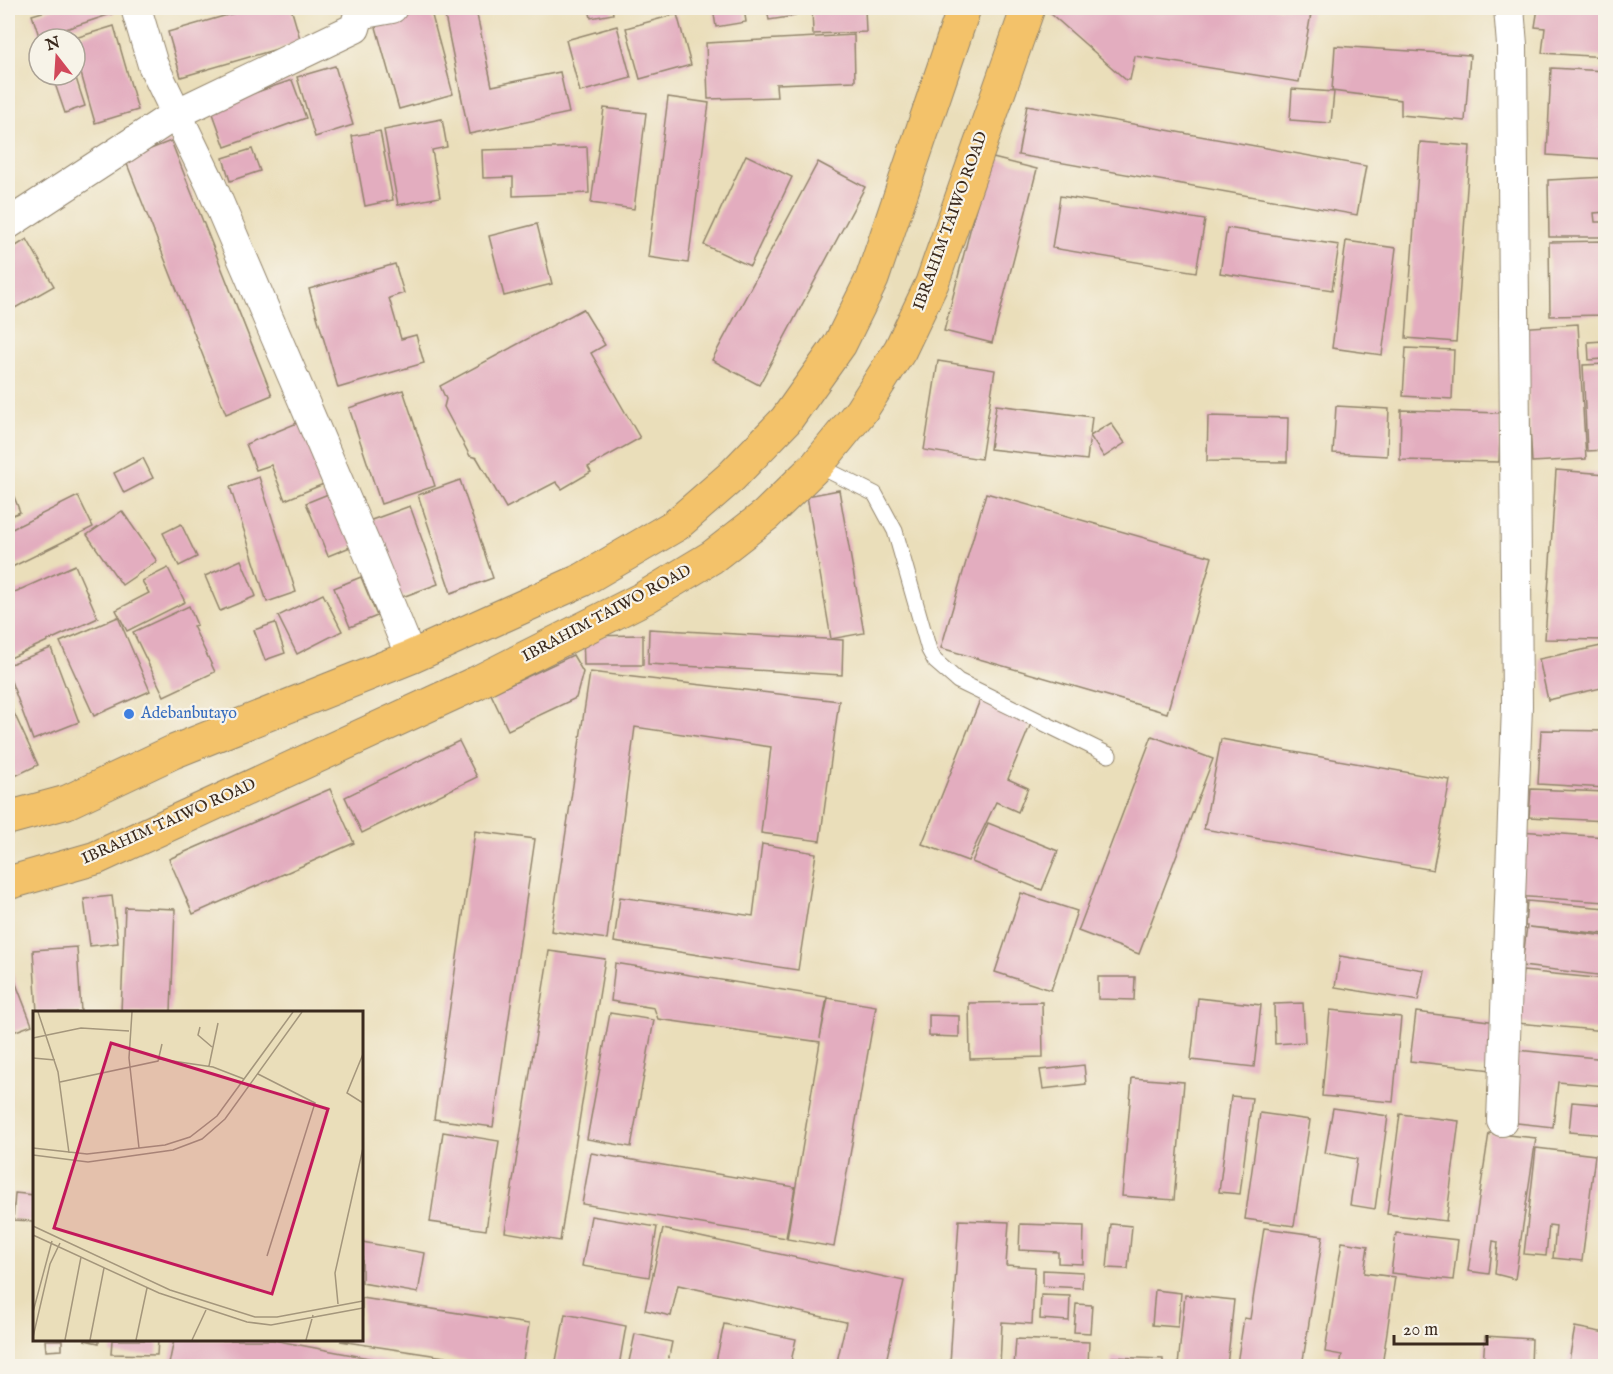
<svg xmlns="http://www.w3.org/2000/svg" width="1613" height="1374" viewBox="0 0 1613 1374" font-family="'IM FELL English',serif">
	<style>
		.building { fill: #e3adbf }
		.lines { fill: none; stroke-linecap: round; stroke-linejoin: round }
		.lane-casing { stroke: #92846c; stroke-width: 17 }
		.street-casing { stroke: #92846c; stroke-width: 32 }
		.primary-casing { stroke: #92846c; stroke-width: 35 }
		.lane { stroke: #fff; stroke-width: 15 }
		.street { stroke: #fff; stroke-width: 30 }
		.primary { stroke: #f3c26a; stroke-width: 33 }
		.shop-dot { fill: #3f7fe0; stroke: #f7f3e8; stroke-width: 2 }
		.labels { text-anchor: middle; dominant-baseline: central; stroke-width: 4.5; stroke-linejoin: round; paint-order: stroke }
		.street-label { font-size: 16px; fill: #3b2a1e; stroke: #f7f3e8 }
		.shop-label { font-size: 16px; fill: #366cbe; stroke: #f7f3e8; text-anchor: start }
		.inset-road { fill: none; stroke: #a4967c; stroke-width: 1.5 }
		.view { fill: #c2185b; fill-opacity: 0.15; stroke: #c2185b; stroke-width: 3 }
		.inset-edge { fill: none; stroke: #3b2a1e; stroke-width: 3 }
	</style>
	<rect width="100%" height="100%" fill="#f7f3e8"/>
	<filter id="ink" filterUnits="userSpaceOnUse"><feTurbulence type="fractalNoise" baseFrequency=".0167" numOctaves="2"/><feDisplacementMap in="SourceGraphic" scale="12" xChannelSelector="R" yChannelSelector="G"/><feConvolveMatrix kernelMatrix="1 2 1 2 8 2 1 2 1" color-interpolation-filters="sRGB"/></filter>
	<filter id="wash" filterUnits="userSpaceOnUse"><feTurbulence type="fractalNoise" baseFrequency=".008" numOctaves="4" result="noise"/><feDisplacementMap in="SourceGraphic" scale="24" xChannelSelector="R" yChannelSelector="G"/><feGaussianBlur stdDeviation="1.35" result="paint"/><feColorMatrix in="noise" values="0 0 0 0 0 0 0 0 0 0 0 0 0 0 0 0 0 1.4 0 .05"/><feComposite in="paint" operator="in"/></filter>
	<g filter="url(#wash)">
		<rect width="100%" height="100%" fill="#eadeba"/>
		<g id="blocks">
			<g class="building">
				<polygon points="56,8 113,8 114,13 60,31 63,39 40,39 32,15"/>
				<polygon points="252,8 291,8 301,42 181,77 168,32"/>
				<polygon points="420,8 430,8 453,94 399,109 374,20"/>
				<polygon points="589,8 612,8 613,14 591,18"/>
				<polygon points="713,8 744,8 746,22 716,27"/>
				<polygon points="767,8 794,8 795,16 769,20"/>
				<polygon points="812,8 865,8 866,32 813,34"/>
				<polygon points="1052,8 1312,8 1299,82 1135,56 1130,80 1126,80 1051,14"/>
				<polygon points="1538,8 1606,8 1606,57 1542,53 1545,28 1535,27"/>
				<polygon points="476,10 492,86 560,72 569,113 469,134 445,16"/>
				<polygon points="677,14 691,65 640,79 626,28"/>
				<polygon points="114,26 138,110 95,123 75,52 75,38"/>
				<polygon points="617,26 631,78 580,92 566,40"/>
				<polygon points="854,35 855,81 776,84 777,97 708,99 706,43"/>
				<polygon points="1335,46 1470,55 1465,121 1401,115 1401,100 1332,91"/>
				<polygon points="335,66 353,125 315,137 297,77"/>
				<polygon points="1551,68 1606,71 1606,159 1547,155"/>
				<polygon points="52,75 75,75 85,106 65,113"/>
				<polygon points="292,80 306,118 225,147 211,108"/>
				<polygon points="1292,89 1334,92 1331,123 1290,120"/>
				<polygon points="668,97 709,103 688,263 648,257"/>
				<polygon points="1027,105 1366,166 1357,215 1018,155"/>
				<polygon points="604,108 646,113 634,209 591,203"/>
				<polygon points="442,119 447,147 432,150 440,197 398,205 384,130"/>
				<polygon points="380,131 393,200 365,206 352,136"/>
				<polygon points="171,141 272,395 226,414 125,159"/>
				<polygon points="1420,142 1470,146 1456,342 1406,338"/>
				<polygon points="587,147 589,193 513,196 513,177 483,178 482,150"/>
				<polygon points="252,149 260,171 230,181 223,158"/>
				<polygon points="746,155 792,177 750,266 704,245"/>
				<polygon points="989,157 1037,169 992,343 944,331"/>
				<polygon points="818,162 865,187 759,385 712,360"/>
				<polygon points="1606,177 1606,212 1594,213 1595,222 1606,222 1606,237 1549,237 1548,180"/>
				<polygon points="1060,196 1205,220 1196,272 1052,248"/>
				<polygon points="537,224 552,284 504,296 489,236"/>
				<polygon points="1227,228 1339,245 1332,290 1220,273"/>
				<polygon points="27,239 54,286 8,312 8,251"/>
				<polygon points="1346,241 1396,248 1382,355 1332,348"/>
				<polygon points="1606,241 1606,315 1550,316 1549,242"/>
				<polygon points="395,264 404,293 389,298 401,339 416,335 424,363 338,388 309,289"/>
				<polygon points="583,309 605,345 591,353 640,438 588,467 591,472 562,489 556,482 506,508 477,458 470,456 444,407 446,399 440,386"/>
				<polygon points="1578,324 1586,459 1532,462 1527,369 1516,328"/>
				<polygon points="1603,341 1603,359 1589,360 1588,342"/>
				<polygon points="1406,348 1454,350 1452,399 1403,396"/>
				<polygon points="938,361 995,370 981,459 924,450"/>
				<polygon points="1606,364 1606,450 1587,451 1583,365"/>
				<polygon points="403,390 435,486 381,504 349,408"/>
				<polygon points="996,405 1092,417 1087,460 990,449"/>
				<polygon points="1336,406 1389,409 1387,456 1333,453"/>
				<polygon points="1401,410 1501,413 1499,462 1400,460"/>
				<polygon points="1208,416 1288,418 1287,462 1207,461"/>
				<polygon points="302,421 326,483 285,500 271,465 256,470 246,444"/>
				<polygon points="1111,423 1125,443 1104,457 1090,436"/>
				<polygon points="143,458 153,478 124,493 114,473"/>
				<polygon points="1556,470 1606,474 1606,640 1545,639"/>
				<polygon points="259,477 296,592 267,602 230,487"/>
				<polygon points="460,480 493,578 451,593 418,495"/>
				<polygon points="8,481 20,512 8,517"/>
				<polygon points="839,490 864,633 831,639 807,496"/>
				<polygon points="333,492 355,545 328,556 306,503"/>
				<polygon points="986,493 1212,557 1167,713 941,648"/>
				<polygon points="78,496 93,527 8,569 8,531"/>
				<polygon points="410,506 438,584 394,600 366,522"/>
				<polygon points="122,511 157,561 122,585 87,535"/>
				<polygon points="181,524 197,557 179,566 163,533"/>
				<polygon points="241,560 256,596 220,611 205,576"/>
				<polygon points="75,565 98,618 8,659 8,595"/>
				<polygon points="168,568 185,602 127,631 116,610 149,593 142,581"/>
				<polygon points="361,577 377,616 350,627 334,588"/>
				<polygon points="323,594 342,631 297,654 278,616"/>
				<polygon points="189,606 197,625 193,626 215,672 164,696 133,632"/>
				<polygon points="118,617 150,691 94,716 60,642"/>
				<polygon points="275,623 285,653 265,660 254,630"/>
				<polygon points="649,629 843,640 842,675 648,664"/>
				<polygon points="643,635 643,665 584,665 583,636"/>
				<polygon points="1606,645 1606,687 1548,700 1539,659"/>
				<polygon points="51,648 79,722 33,740 8,673 8,665"/>
				<polygon points="573,655 583,672 576,698 508,730 491,694"/>
				<polygon points="590,672 839,701 820,841 761,833 771,747 635,727 607,939 551,931"/>
				<polygon points="8,700 38,765 15,776 8,760"/>
				<polygon points="980,700 1032,721 1008,779 1028,788 1018,812 996,802 968,861 922,844"/>
				<polygon points="1541,730 1606,731 1606,788 1538,784"/>
				<polygon points="1152,736 1213,759 1139,954 1078,931"/>
				<polygon points="1221,739 1450,780 1433,870 1204,829"/>
				<polygon points="459,741 477,777 362,833 345,797"/>
				<polygon points="330,789 354,843 193,914 169,859"/>
				<polygon points="1531,789 1606,792 1606,821 1529,817"/>
				<polygon points="988,823 1058,851 1042,890 972,862"/>
				<polygon points="475,831 535,839 493,1127 434,1119"/>
				<polygon points="1519,831 1606,837 1606,902 1515,896"/>
				<polygon points="762,844 816,853 798,970 614,942 620,897 753,916"/>
				<polygon points="1021,893 1077,911 1051,990 995,972"/>
				<polygon points="112,896 118,943 90,946 84,899"/>
				<polygon points="1527,901 1606,908 1606,934 1529,927 1606,936 1606,976 1522,966 1527,926 1525,926"/>
				<polygon points="125,907 175,909 171,1012 121,1012"/>
				<polygon points="77,947 81,1012 37,1012 33,950"/>
				<polygon points="549,951 605,959 560,1241 505,1232"/>
				<polygon points="1340,956 1424,970 1418,1001 1335,987"/>
				<polygon points="8,963 32,1025 8,1034"/>
				<polygon points="615,963 827,997 820,1038 828,998 876,1006 834,1247 787,1239 820,1042 658,1019 654,1008 611,1001"/>
				<polygon points="1523,971 1606,979 1606,1031 1517,1023"/>
				<polygon points="1098,977 1135,977 1134,1000 1098,999"/>
				<polygon points="1198,998 1261,1005 1254,1067 1191,1060"/>
				<polygon points="1042,1002 1043,1057 970,1059 969,1003"/>
				<polygon points="1303,1003 1305,1042 1275,1044 1274,1004"/>
				<polygon points="1330,1010 1401,1017 1393,1102 1322,1096"/>
				<polygon points="1416,1012 1497,1022 1492,1070 1410,1061"/>
				<polygon points="610,1013 654,1020 631,1147 587,1139"/>
				<polygon points="929,1015 959,1016 959,1037 929,1036"/>
				<polygon points="1516,1050 1606,1059 1606,1086 1558,1082 1553,1127 1508,1122"/>
				<polygon points="1084,1065 1086,1084 1043,1089 1040,1070"/>
				<polygon points="1132,1078 1184,1082 1174,1200 1122,1196"/>
				<polygon points="8,1093 10,1093 11,1136 8,1136"/>
				<polygon points="1231,1096 1252,1098 1240,1194 1219,1192"/>
				<polygon points="1572,1102 1606,1105 1606,1135 1569,1132"/>
				<polygon points="1333,1108 1388,1116 1375,1209 1350,1205 1357,1159 1325,1153"/>
				<polygon points="1260,1113 1310,1120 1294,1226 1245,1219"/>
				<polygon points="1400,1114 1459,1121 1446,1221 1387,1214"/>
				<polygon points="443,1132 499,1141 486,1230 430,1222"/>
				<polygon points="1489,1133 1536,1138 1515,1279 1495,1274 1498,1242 1493,1241 1489,1274 1468,1271"/>
				<polygon points="1536,1148 1595,1155 1582,1261 1553,1258 1556,1226 1549,1225 1546,1256 1524,1254"/>
				<polygon points="591,1153 795,1187 786,1238 582,1204"/>
				<polygon points="15,1193 34,1195 34,1221 13,1220"/>
				<polygon points="591,1216 657,1227 649,1277 582,1266"/>
				<polygon points="959,1220 1009,1222 1006,1265 1035,1267 1032,1324 1002,1322 1000,1366 950,1364"/>
				<polygon points="1020,1224 1084,1226 1083,1264 1058,1263 1058,1252 1019,1250"/>
				<polygon points="1111,1224 1132,1226 1128,1269 1107,1268"/>
				<polygon points="1264,1228 1323,1236 1302,1366 1255,1366 1237,1364 1244,1318 1250,1319"/>
				<polygon points="663,1229 904,1281 885,1366 836,1366 846,1322 678,1285 671,1316 645,1310"/>
				<polygon points="1396,1233 1458,1240 1453,1280 1391,1273"/>
				<polygon points="362,1242 425,1253 418,1293 362,1283"/>
				<polygon points="1342,1242 1368,1246 1364,1273 1395,1277 1382,1366 1340,1366 1342,1355 1325,1352"/>
				<polygon points="1043,1270 1083,1272 1082,1288 1043,1286"/>
				<polygon points="1155,1290 1181,1293 1178,1327 1152,1325"/>
				<polygon points="1041,1295 1070,1296 1069,1321 1040,1319"/>
				<polygon points="1185,1295 1234,1300 1227,1366 1178,1366"/>
				<polygon points="362,1298 529,1324 522,1366 504,1366 340,1341 362,1340"/>
				<polygon points="1076,1304 1092,1305 1090,1333 1074,1332"/>
				<polygon points="565,1314 626,1326 619,1366 555,1366"/>
				<polygon points="724,1324 796,1339 790,1366 715,1366"/>
				<polygon points="1575,1327 1606,1333 1606,1366 1568,1366"/>
				<polygon points="635,1334 672,1342 667,1366 628,1366"/>
				<polygon points="1485,1336 1532,1339 1531,1366 1483,1366"/>
				<polygon points="1016,1339 1089,1342 1088,1366 1014,1366"/>
				<polygon points="45,1340 62,1340 62,1350 46,1351"/>
				<polygon points="84,1340 99,1340 99,1343"/>
				<polygon points="112,1340 158,1340 157,1355 111,1354"/>
				<polygon points="174,1340 273,1340 411,1366 181,1366 169,1364"/>
				<polygon points="1112,1357 1163,1359 1163,1366 1111,1366"/>
			</g>
		</g>
	</g>
	<g filter="url(#ink)">
		<use href="#blocks" fill-opacity="0" stroke="#92846c" stroke-width="1.5"/>
		<g class="lines">
			<defs>
				<polyline id="lane" points="817,465 875,494 895,531 929,650 935,661 958,681 1109,755"/>
				<g id="street">
					<polyline points="136,8 153,65 211,185 369,554 411,657"/>
					<polyline points="359,14 392,8"/>
					<polyline points="8,224 176,114 355,28 359,14 358,8"/>
					<polyline points="1502,1121 1517,706 1512,45 1509,8"/>
				</g>
				<g id="primary">
					<polyline points="8,818 67,802 173,752 411,657 582,580 676,525 731,477 786,420 840,344 872,279 964,8"/>
					<polyline points="8,883 96,858 476,683 644,598 712,557 766,515 817,465 861,411 900,350 932,283 1028,8"/>
				</g>
			</defs>
			<use href="#lane" class="lane-casing"/>
			<use href="#street" class="street-casing"/>
			<use href="#primary" class="primary-casing"/>
			<use href="#lane" class="lane"/>
			<use href="#street" class="street"/>
			<use href="#primary" class="primary"/>
		</g>
	</g>
	<circle class="shop-dot" cx="129" cy="714" r="6"/>
	<g class="labels">
		<g class="street-label">
			<text transform="translate(951 221) rotate(-70)">IBRAHIM TAIWO ROAD</text>
			<text transform="translate(607 614) rotate(-28)">IBRAHIM TAIWO ROAD</text>
			<text transform="translate(169 822) rotate(-24)">IBRAHIM TAIWO ROAD</text>
		</g>
		<g class="shop-label">
			<text x="141" y="714">Adebanbutayo</text>
		</g>
	</g>
	<g transform="translate(33 1011)">
		<rect width="330" height="330" fill="#eadeba"/>
		<path class="inset-road" d="M5,1L25,61L36,142M99,1L96,47L106,137M167,16L165,24L179,36M0,27L48,17L96,20M330,43L314,82L330,92M0,47L22,49M126,48L180,56L211,68M176,55L185,12M225,63L282,92L234,245M27,71L125,50L129,33M0,137L54,143L132,134L157,126L184,105L260,1M0,144L55,151L140,139L169,128L192,108L269,1M0,215L137,279L222,306H244L330,290M0,224L126,282L214,311L238,314L330,297M305,293L302,262L330,137M0,301L19,230M0,326L17,253L27,232M32,329L48,246M57,329L71,257M103,329L114,277M159,329L173,299M273,329L280,304"/>
		<path class="view" d="M78,32L295,98L239,283L21,217Z"/>
		<rect width="330" height="330" class="inset-edge"/>
	</g>
	<rect width="1613" height="1374" fill="none" stroke="#f7f3e8" stroke-width="30"/>
	<g transform="translate(57 57) rotate(343)"><circle r="28" fill="#f7f3e8" stroke="#aca397" stroke-width="1.5"/>
	<path d="M0-4.5L10 22L0 15L-10 22Z" fill="#d1495b"/>
	<text y="-9" font-size="16" font-weight="bold" text-anchor="middle" fill="#3b2a1e">N</text>
	</g>
	<path d="M1394 1335v9h93v-9" fill="none" stroke="#3b2a1e" stroke-width="3"/>
	<text x="1403" y="1335" font-size="18" fill="#3b2a1e" stroke="#f7f3e8" stroke-width="4.5" paint-order="stroke">20 m</text>
</svg>
